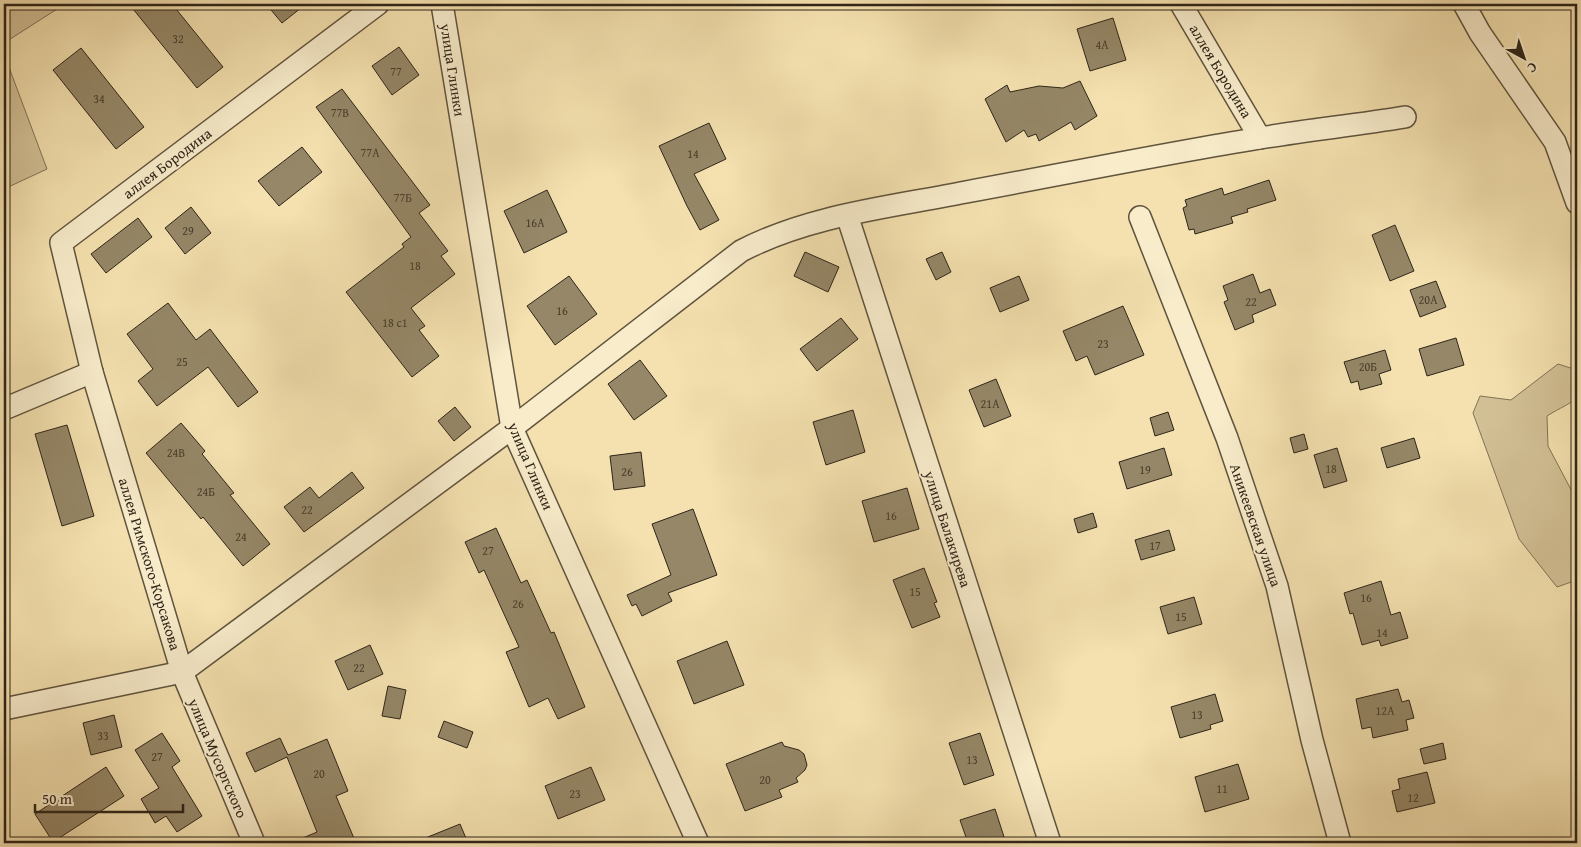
<svg xmlns="http://www.w3.org/2000/svg" width="1581" height="847" viewBox="0 0 1581 847" font-family="'Gentium Book Plus',serif">
	<style>
		.green { fill: #d3c196; stroke: #817358 }
		.building { fill: #958767; stroke: #2f2519 }
		.lines { fill: none; stroke-linecap: round; stroke-linejoin: round }
		.minor-casing { stroke: #60543e; stroke-width: 24 }
		.minor { stroke: #f8eccb; stroke-width: 21 }
		.labels { text-anchor: middle; dominant-baseline: central; stroke-width: 4; stroke-linejoin: round; paint-order: stroke }
		.number-label { font-size: 12px; fill: #483e2c }
		.street-label { font-size: 15px; fill: #2f2519; stroke: #f8eccb }
	</style>
	<rect width="100%" height="100%" fill="#f4e1af"/>
	<filter id="stains"><feTurbulence type="fractalNoise" baseFrequency=".004" numOctaves="4"/><feColorMatrix values="0 0 0 0 .2 0 0 0 0 .09 0 0 0 0 .02 0 0 0 .5 -.17"/></filter>
	<radialGradient id="worn" r=".72"><stop offset=".6" stop-color="#630" stop-opacity="0"/><stop offset="1" stop-color="#630" stop-opacity=".3"/></radialGradient>
	<g class="green">
		<polygon points="4,4 65,4 4,43"/>
		<polygon points="4,54 47,169 4,189"/>
		<path d="M1558,364L1577,370C1577,407 1576,398 1547,416L1548,446L1576,499L1577,580L1557,587L1519,539L1473,413L1480,396L1511,400Z"/>
	</g>
	<g class="building">
		<polygon points="129,4 172,4 223,67 197,88"/>
		<polygon points="266,4 306,4 282,23"/>
		<polygon points="1113,18 1126,60 1090,71 1077,29"/>
		<polygon points="399,47 419,75 392,95 372,66"/>
		<polygon points="81,48 144,127 116,149 53,70"/>
		<polygon points="1080,81 1097,116 1075,130 1071,122 1039,141 1036,134 1028,137 1024,130 1006,142 985,99 1007,85 1010,92 1039,86 1063,88"/>
		<polygon points="342,89 430,205 419,213 448,251 441,256 455,274 411,308 425,326 419,330 439,356 412,377 346,292 404,247 402,244 411,237 316,107"/>
		<polygon points="709,123 726,159 694,174 719,220 700,230 687,206 659,146"/>
		<polygon points="302,147 322,172 279,206 258,181"/>
		<polygon points="1269,180 1276,200 1247,209 1248,212 1231,217 1233,223 1195,234 1194,229 1189,230 1183,208 1187,206 1185,200 1222,188 1224,195"/>
		<polygon points="547,190 567,232 524,253 504,211"/>
		<polygon points="191,207 211,233 185,254 165,228"/>
		<polygon points="138,218 152,237 106,273 91,254"/>
		<polygon points="1395,225 1414,271 1390,281 1372,235"/>
		<polygon points="805,252 839,267 828,292 794,276"/>
		<polygon points="942,252 951,272 936,280 926,259"/>
		<polygon points="1253,274 1260,293 1270,289 1276,305 1252,315 1254,322 1235,330 1224,302 1228,300 1223,286"/>
		<polygon points="569,276 597,314 555,345 527,306"/>
		<polygon points="1019,276 1029,300 1000,312 990,288"/>
		<polygon points="1436,281 1446,307 1420,317 1410,290"/>
		<polygon points="168,303 196,340 210,329 258,392 238,407 208,367 157,406 138,381 153,369 127,334"/>
		<polygon points="1123,306 1144,355 1095,375 1087,356 1076,361 1063,331"/>
		<polygon points="841,318 858,339 817,371 800,349"/>
		<polygon points="1456,338 1464,365 1427,376 1419,349"/>
		<polygon points="1385,350 1391,370 1379,374 1382,384 1360,390 1358,381 1351,383 1344,362"/>
		<polygon points="640,360 667,396 634,420 608,384"/>
		<polygon points="996,379 1011,416 984,427 969,390"/>
		<polygon points="455,407 471,427 454,441 438,421"/>
		<polygon points="853,410 865,452 826,465 813,422"/>
		<polygon points="1168,412 1174,430 1155,436 1150,418"/>
		<polygon points="181,423 205,451 202,454 234,493 230,495 270,544 243,566 203,517 201,519 146,453"/>
		<polygon points="67,425 94,516 62,526 35,434"/>
		<polygon points="1304,434 1308,449 1294,453 1290,438"/>
		<polygon points="1414,438 1420,458 1387,468 1381,448"/>
		<polygon points="1164,448 1172,475 1127,489 1119,462"/>
		<polygon points="1337,448 1347,481 1324,488 1314,455"/>
		<polygon points="641,452 645,486 614,490 610,456"/>
		<polygon points="352,472 364,488 304,532 284,507 310,487 319,498"/>
		<polygon points="907,488 919,529 874,542 862,501"/>
		<polygon points="693,509 717,575 668,593 672,601 642,616 636,604 632,606 627,595 671,575 652,524"/>
		<polygon points="1093,513 1097,527 1078,533 1074,519"/>
		<polygon points="496,528 521,583 527,580 551,633 554,632 585,707 558,719 548,698 529,707 506,652 519,647 484,570 479,573 465,542"/>
		<polygon points="1169,530 1175,550 1141,560 1135,540"/>
		<polygon points="924,568 937,602 934,603 940,617 912,628 893,580"/>
		<polygon points="1381,581 1391,615 1400,612 1408,638 1381,646 1379,640 1362,645 1353,613 1350,614 1344,593"/>
		<polygon points="1194,597 1202,624 1168,634 1160,607"/>
		<polygon points="727,641 744,685 694,704 677,661"/>
		<polygon points="370,645 383,674 348,690 335,661"/>
		<polygon points="388,686 406,690 400,719 382,716"/>
		<polygon points="1398,689 1402,702 1409,700 1414,718 1406,720 1408,730 1373,738 1371,727 1362,729 1356,699"/>
		<polygon points="1215,694 1223,721 1210,725 1211,729 1180,738 1171,707"/>
		<polygon points="114,715 122,747 91,755 83,723"/>
		<polygon points="444,721 473,732 467,748 438,737"/>
		<polygon points="162,733 180,761 172,767 202,816 177,832 166,816 155,823 141,799 159,788 135,750"/>
		<polygon points="980,733 994,775 964,785 949,743"/>
		<polygon points="280,738 288,755 327,739 348,791 336,796 356,843 291,843 317,832 287,757 255,772 246,753"/>
		<polygon points="782,742 784,746 799,750 804,754 807,765 805,770 796,778 798,782 779,790 782,797 745,811 726,764"/>
		<polygon points="1443,743 1446,759 1424,764 1420,749"/>
		<polygon points="1238,764 1249,799 1205,812 1195,777"/>
		<polygon points="106,767 124,796 53,842 35,814"/>
		<polygon points="591,767 605,800 558,819 545,786"/>
		<polygon points="1427,772 1435,803 1397,812 1392,791 1400,789 1398,779"/>
		<polygon points="995,809 1006,843 968,843 960,820"/>
		<polygon points="460,824 468,843 413,843"/>
	</g>
	<g class="lines">
		<defs>
			<g id="minor">
				<polyline points="442,4 512,428 698,843"/>
				<polyline points="1181,4 1260,138"/>
				<polyline points="1464,4 1480,33 1555,142 1577,203"/>
				<polyline points="847,215 1050,843"/>
				<polyline points="1140,217 1227,438 1277,586 1312,740 1340,843"/>
				<polyline points="4,409 92,372"/>
				<path d="M4,709L182,672L512,428L741,251C810,215 891,207 966,192C1064,174 1162,154 1260,138C1308,130 1357,125 1405,117"/>
				<polyline points="254,843 182,672 92,372 61,243 378,4"/>
			</g>
		</defs>
		<use href="#minor" class="minor-casing"/>
		<use href="#minor" class="minor"/>
	</g>
	<g class="labels">
		<g class="number-label">
			<text x="178" y="38">32</text>
			<text x="1102" y="44">4А</text>
			<text x="396" y="71">77</text>
			<text x="99" y="98">34</text>
			<text x="340" y="112">77В</text>
			<text x="370" y="152">77А</text>
			<text x="693" y="153">14</text>
			<text x="403" y="197">77Б</text>
			<text x="535" y="222">16А</text>
			<text x="188" y="230">29</text>
			<text x="415" y="265">18</text>
			<text x="1428" y="299">20А</text>
			<text x="1251" y="301">22</text>
			<text x="562" y="310">16</text>
			<text x="395" y="322">18 с1</text>
			<text x="1103" y="343">23</text>
			<text x="182" y="361">25</text>
			<text x="1368" y="366">20Б</text>
			<text x="990" y="403">21А</text>
			<text x="176" y="452">24В</text>
			<text x="1331" y="468">18</text>
			<text x="1145" y="469">19</text>
			<text x="627" y="471">26</text>
			<text x="206" y="491">24Б</text>
			<text x="307" y="509">22</text>
			<text x="891" y="515">16</text>
			<text x="241" y="536">24</text>
			<text x="1155" y="545">17</text>
			<text x="488" y="550">27</text>
			<text x="915" y="591">15</text>
			<text x="1366" y="597">16</text>
			<text x="518" y="603">26</text>
			<text x="1181" y="616">15</text>
			<text x="1382" y="632">14</text>
			<text x="359" y="667">22</text>
			<text x="1385" y="710">12А</text>
			<text x="1197" y="714">13</text>
			<text x="103" y="735">33</text>
			<text x="157" y="756">27</text>
			<text x="972" y="759">13</text>
			<text x="319" y="773">20</text>
			<text x="765" y="779">20</text>
			<text x="1222" y="788">11</text>
			<text x="575" y="793">23</text>
			<text x="1413" y="797">12</text>
		</g>
		<g class="street-label">
			<text transform="translate(453 70) rotate(81)">улица Глинки</text>
			<text transform="translate(1221 71) rotate(59)">аллея Бородина</text>
			<text transform="translate(167 163) rotate(-37)">аллея Бородина</text>
			<text transform="translate(531 466) rotate(67)">улица Глинки</text>
			<text transform="translate(1256 525) rotate(71)">Аникеевская улица</text>
			<text transform="translate(948 529) rotate(72)">улица Балакирева</text>
			<text transform="translate(150 564) rotate(73)">аллея Римского-Корсакова</text>
			<text transform="translate(218 758) rotate(67)">улица Мусоргского</text>
		</g>
	</g>
	<rect width="1581" height="847" fill="none" stroke="#f4e1af" stroke-width="20"/>
	<rect x="5" y="5" width="1571" height="837" fill="none" stroke="#2f2519" stroke-width="2.5"/>
	<rect x="10" y="10" width="1561" height="827" fill="none" stroke="#2f2519"/>
	<g transform="translate(1524 58) rotate(140)" stroke="#f8eccb" stroke-width="4" paint-order="stroke">
	<path d="M0-4L9 19L0 12L-9 19Z" fill="#2f2519"/>
	<text y="-8" font-size="14" font-weight="bold" text-anchor="middle" fill="#2f2519">С</text>
	</g>
	<path d="M35 804v8h148v-8" fill="none" stroke="#2f2519" stroke-width="2.5"/>
	<text x="42" y="804" font-size="15" fill="#2f2519" stroke="#f8eccb" stroke-width="4" paint-order="stroke">50 m</text>
	<rect width="100%" height="100%" filter="url(#stains)"/>
	<rect width="100%" height="100%" fill="url(#worn)"/>
</svg>
